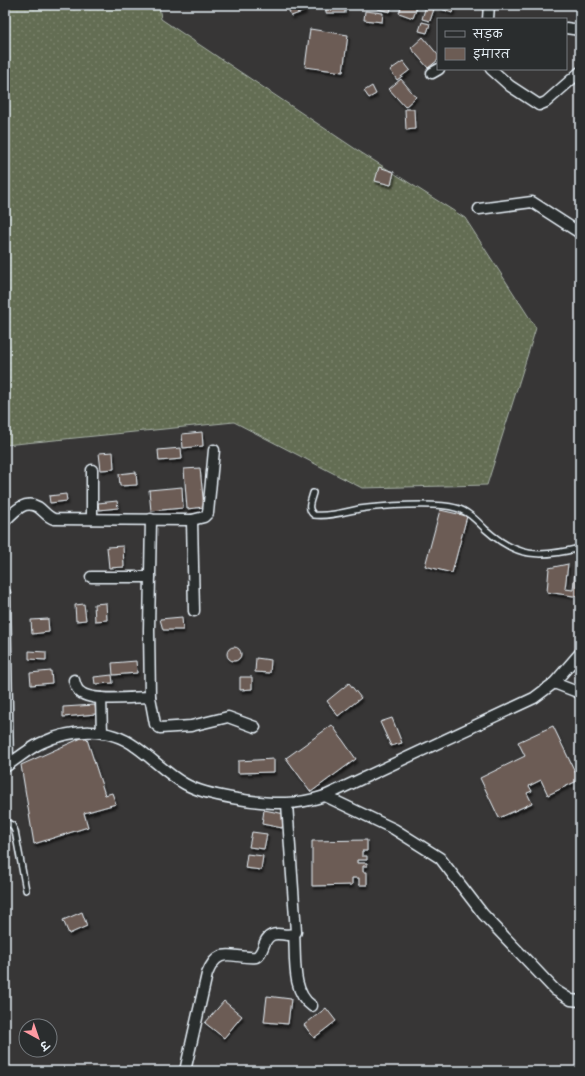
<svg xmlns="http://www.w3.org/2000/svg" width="585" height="1076" viewBox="0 0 585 1076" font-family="Pangolin,'Playpen Sans Deva',sans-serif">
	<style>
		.grass { fill: url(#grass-dots); stroke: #a6afa6 }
		.building { fill: #6c5c54; stroke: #e8f1f8; filter: url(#shadow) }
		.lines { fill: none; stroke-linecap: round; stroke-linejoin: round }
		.lane-casing { stroke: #e8f1f8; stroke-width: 8 }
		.street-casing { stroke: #e8f1f8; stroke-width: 13 }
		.lane { stroke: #2a2d2e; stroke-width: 5 }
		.street { stroke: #2a2d2e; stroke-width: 10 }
	</style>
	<defs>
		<pattern id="grass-dots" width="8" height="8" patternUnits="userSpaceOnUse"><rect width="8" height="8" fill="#646d53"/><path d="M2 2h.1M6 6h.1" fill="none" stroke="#7a826c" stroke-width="1.8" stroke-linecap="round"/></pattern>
		<filter id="shadow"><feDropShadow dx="1.5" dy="3" stdDeviation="1" flood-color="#0009"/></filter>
	</defs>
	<rect width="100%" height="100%" fill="#373636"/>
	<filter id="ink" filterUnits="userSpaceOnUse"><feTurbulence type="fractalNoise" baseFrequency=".025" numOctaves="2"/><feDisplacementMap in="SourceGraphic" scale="8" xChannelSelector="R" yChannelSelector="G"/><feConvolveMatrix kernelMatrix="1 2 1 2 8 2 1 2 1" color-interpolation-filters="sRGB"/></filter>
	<g filter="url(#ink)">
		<polygon class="grass" points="5,5 159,5 161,19 357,150 465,218 536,328 487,485 362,488 234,422 5,445"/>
		<g class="building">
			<polygon points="287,5 303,5 305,11 291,16"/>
			<rect x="326" y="5" width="19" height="8"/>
			<polygon points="379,5 392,5 390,12 378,9"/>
			<polygon points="402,5 418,5 413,18 399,13"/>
			<polygon points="440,5 455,5 452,13 439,8"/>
			<polygon points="426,6 434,9 430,21 422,19"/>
			<polygon points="365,11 383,13 382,22 364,20"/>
			<polygon points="422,22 430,24 427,33 419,31"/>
			<polygon points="310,29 348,35 343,72 305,67"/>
			<polygon points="423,37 438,55 438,60 428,68 411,48"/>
			<polygon points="403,61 410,70 397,80 390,70"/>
			<polygon points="401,79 416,97 405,107 389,89"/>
			<polygon points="372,86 376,94 369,98 364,91"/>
			<polygon points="405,109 414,109 415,129 406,130"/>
			<polygon points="379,167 394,172 391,185 375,181"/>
			<polygon points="202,432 203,446 183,448 182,434"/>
			<polygon points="181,448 182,459 159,461 158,450"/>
			<polygon points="113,452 114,469 101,470 99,453"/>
			<polygon points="200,468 204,507 187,509 184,469"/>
			<polygon points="136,472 137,485 120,486 119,474"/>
			<polygon points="182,487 183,508 151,511 149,490"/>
			<polygon points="66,494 67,501 50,503 49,496"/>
			<polygon points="117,501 118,508 99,510 98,503"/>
			<polygon points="440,510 467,516 452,573 425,566"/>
			<polygon points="123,546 124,567 109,568 107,547"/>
			<polygon points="580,558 580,597 547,592 549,568 568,564 565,589 573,590 576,560"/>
			<polygon points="106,603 107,620 95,621 94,604"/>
			<polygon points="84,604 86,620 76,621 75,605"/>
			<polygon points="182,617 183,630 163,630 160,619"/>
			<polygon points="48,619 49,632 32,634 31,620"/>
			<circle cx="234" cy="654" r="7"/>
			<polygon points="29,651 46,652 46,660 29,659"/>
			<polygon points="256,658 271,660 270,673 255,672"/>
			<polygon points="136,661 137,673 113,675 112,663"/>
			<polygon points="51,671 52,683 31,685 30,673"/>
			<polygon points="112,675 113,683 95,684 94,677"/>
			<polygon points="240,677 252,677 252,689 240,690"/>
			<polygon points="349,683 361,698 338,716 327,701"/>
			<polygon points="95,705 96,714 63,717 63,707"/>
			<polygon points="392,718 402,743 391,746 380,722"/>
			<polygon points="332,725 356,759 311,792 286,758"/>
			<polygon points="553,726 579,780 548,795 541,780 529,786 532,791 527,793 532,803 499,818 480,778 525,756 518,742"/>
			<polygon points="86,736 105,795 112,793 116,804 84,813 88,827 34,844 21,765"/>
			<polygon points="274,759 274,772 238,773 238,761"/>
			<polygon points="264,810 285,814 282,828 262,824"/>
			<polygon points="252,832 267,834 264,849 249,847"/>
			<polygon points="367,840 367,851 362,851 362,856 367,856 367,860 357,860 357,863 367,863 367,866 363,866 363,872 367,872 367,885 359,885 359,878 352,878 352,885 312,886 312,841"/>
			<polygon points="247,854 263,856 261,870 245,868"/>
			<polygon points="82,912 87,926 69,934 63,920"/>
			<polygon points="267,996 291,999 288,1024 264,1022"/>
			<polygon points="224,1001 242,1016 224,1038 205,1023"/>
			<polygon points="326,1008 336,1021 314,1038 304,1025"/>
		</g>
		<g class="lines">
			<defs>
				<g id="lane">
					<path d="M313,493C311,501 306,509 314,515C328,517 345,512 359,509C380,506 436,502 456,508C468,511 477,521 485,529C517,558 540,558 580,548"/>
					<polyline points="5,822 12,825 15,831 26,890"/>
				</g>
				<g id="street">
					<polyline points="488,19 489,5"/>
					<polyline points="566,28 580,30"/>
					<polyline points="491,69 510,86 539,105 546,102 580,72"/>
					<polyline points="432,73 439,69"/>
					<polyline points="479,209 532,202 580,233"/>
					<polyline points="92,519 92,470"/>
					<polyline points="151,519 149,630 150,697 155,724 160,728 191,726 228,717 255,727"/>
					<polyline points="192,520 194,611"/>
					<path d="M5,521C14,512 24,499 38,507C44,511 47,517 54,519L192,520L204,517L208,513L214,450"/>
					<polyline points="91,577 150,577"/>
					<polyline points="5,593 8,765"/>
					<path d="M74,680C75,684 76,688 79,691C90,703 134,697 150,697"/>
					<polyline points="554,683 580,693"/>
					<polyline points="101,698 102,733"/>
					<path d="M5,767C17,759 28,749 41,743C72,729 108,726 136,747C153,759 167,774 185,784C206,796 261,804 286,803C299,803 312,800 325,796L534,698L554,683L580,653"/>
					<polyline points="325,796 394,829 440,858 483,914 555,990 571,1000 580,1001"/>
					<path d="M294,934C296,956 291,992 312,1006"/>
					<path d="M185,1071L207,974C219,944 232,959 256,957C265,952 262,939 272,935C280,931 288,939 296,932L287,804"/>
				</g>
			</defs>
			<use href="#lane" class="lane-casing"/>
			<use href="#street" class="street-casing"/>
			<use href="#lane" class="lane"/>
			<use href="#street" class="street"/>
		</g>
	</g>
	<rect width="585" height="1076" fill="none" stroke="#2a2d2e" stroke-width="20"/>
	<rect x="10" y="10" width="565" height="1056" fill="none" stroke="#e8f1f8" stroke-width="1.5" filter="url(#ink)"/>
	<rect x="437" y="18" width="130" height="52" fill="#2a2d2e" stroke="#767b7f"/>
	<rect x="445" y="31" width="20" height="6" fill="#2a2d2e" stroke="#767b7f"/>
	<text x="473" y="38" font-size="12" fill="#e8f1f8">सड़क</text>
	<rect x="445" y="48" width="20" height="12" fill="#6c5c54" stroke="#767b7f"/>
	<text x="473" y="58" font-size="12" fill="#e8f1f8">इमारत</text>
	<g transform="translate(38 1038) rotate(140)"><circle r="19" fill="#2a2d2e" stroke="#767b7f"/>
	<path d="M0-3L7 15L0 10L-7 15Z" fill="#ff9aa2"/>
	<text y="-6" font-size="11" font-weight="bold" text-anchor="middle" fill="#e8f1f8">उ</text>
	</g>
</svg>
